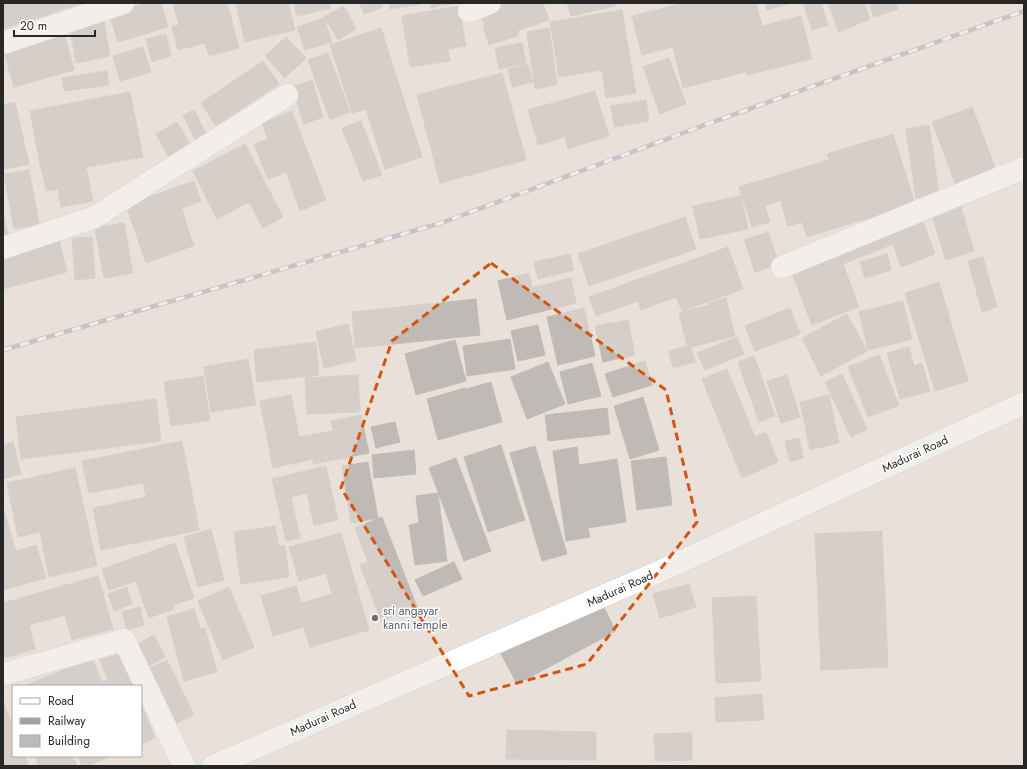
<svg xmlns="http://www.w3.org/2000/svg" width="1027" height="769" viewBox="0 0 1027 769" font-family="Jost,sans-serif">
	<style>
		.building { fill: #c0bab6; stroke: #c3bcb4 }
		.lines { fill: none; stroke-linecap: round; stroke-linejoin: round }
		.minor-casing { stroke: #c8ccd7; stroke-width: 23 }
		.secondary-casing { stroke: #c8ccd7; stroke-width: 23 }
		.minor { stroke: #fff; stroke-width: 22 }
		.secondary { stroke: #fff; stroke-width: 22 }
		.rail-casing { stroke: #9da2af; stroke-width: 4.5 }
		.rail { stroke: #fff; stroke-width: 3; stroke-dasharray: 9; stroke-linecap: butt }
		.marked { fill: none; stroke: #d5540f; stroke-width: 3; stroke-dasharray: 8 5; stroke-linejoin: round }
		.worship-dot { fill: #6b7280; stroke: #fff; stroke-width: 1.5 }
		.labels { text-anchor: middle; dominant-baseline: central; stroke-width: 3; stroke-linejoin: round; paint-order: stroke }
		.street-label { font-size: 12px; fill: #272727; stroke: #fff }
		.worship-label { font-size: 12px; fill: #5b616d; stroke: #fff; text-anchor: start }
	</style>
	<rect width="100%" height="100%" fill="#e8e0d9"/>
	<g class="building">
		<polygon points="3,3 82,3 3,29"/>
		<polygon points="146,3 161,3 168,27 118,42 109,14"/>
		<polygon points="173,3 227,3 239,48 209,56 205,43 178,50 172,27 179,25"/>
		<polygon points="236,3 288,3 295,30 245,42"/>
		<polygon points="294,3 329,3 331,8 297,16"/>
		<polygon points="360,3 382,3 383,7 364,14"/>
		<polygon points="389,3 422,3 422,4 390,9"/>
		<polygon points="430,3 455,3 431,8"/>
		<polygon points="505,3 543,3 549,20 517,31 518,36 489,45 483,26 485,26 480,12"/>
		<polygon points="567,3 614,3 615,6 571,16"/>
		<polygon points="683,3 756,3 762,26 801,16 812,59 747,75 746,72 683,88 673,47 642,55 632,16"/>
		<polygon points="765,3 791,3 767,10"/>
		<polygon points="803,3 821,3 828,25 812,30"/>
		<polygon points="828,3 864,3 870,19 839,32"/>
		<polygon points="869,3 896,3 898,9 874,17"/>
		<polygon points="344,6 356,29 338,40 324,17"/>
		<polygon points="459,6 466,46 448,49 450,61 410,67 402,16"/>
		<polygon points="622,10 636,93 606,98 602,70 559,77 550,22"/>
		<polygon points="324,18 332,42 305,50 297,27"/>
		<polygon points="104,22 110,56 76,63 70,28"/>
		<polygon points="381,28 422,157 385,169 366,109 352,113 330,45"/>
		<polygon points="549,28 557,85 535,89 527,32"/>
		<polygon points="64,32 74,70 14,87 3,49"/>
		<polygon points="166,34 171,56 152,62 146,39"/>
		<polygon points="286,37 306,58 285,78 265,56"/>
		<polygon points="522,43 526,63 499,69 495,48"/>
		<polygon points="143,47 151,72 120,81 113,56"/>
		<polygon points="328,53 350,112 330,120 308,60"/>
		<polygon points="669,58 686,104 660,114 643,67"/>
		<polygon points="263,61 279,84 216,126 201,103"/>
		<polygon points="528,64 533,82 512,87 508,69"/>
		<polygon points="107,71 109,85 64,91 62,78"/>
		<polygon points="502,73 526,160 440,183 417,95"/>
		<polygon points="312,80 323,117 304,124 292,87"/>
		<polygon points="595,91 609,136 568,149 565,137 538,145 528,110"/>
		<polygon points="130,92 143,157 86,167 93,201 61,207 58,189 46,191 42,170 41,170 30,111"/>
		<polygon points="646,100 649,121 614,127 611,106"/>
		<polygon points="15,102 29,164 5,169 3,160 3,105"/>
		<polygon points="972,107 996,170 956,185 932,122"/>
		<polygon points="194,110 207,135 196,141 183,115"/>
		<polygon points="292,111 326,200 300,211 286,172 268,179 254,144 268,139 262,123"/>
		<polygon points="361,121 382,175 363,181 342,128"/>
		<polygon points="177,122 194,151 172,163 156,134"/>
		<polygon points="929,125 939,194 916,198 906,129"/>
		<polygon points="893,134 915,204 807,237 802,222 788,226 780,200 765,206 770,222 752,227 739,187 829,160 827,154"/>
		<polygon points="245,144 283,217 263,228 249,202 217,219 193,171"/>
		<polygon points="29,170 39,224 14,229 4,174"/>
		<polygon points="194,181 201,201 182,208 190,236 195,245 146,263 126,205"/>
		<polygon points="741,196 748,229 700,239 693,206"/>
		<polygon points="960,204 974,251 946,260 931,213"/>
		<polygon points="3,217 4,217 8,235 3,236"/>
		<polygon points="685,217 696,249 589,286 578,254"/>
		<polygon points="923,222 935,254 901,267 893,244 843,264 859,307 812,325 792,273"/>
		<polygon points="124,223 133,273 104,278 95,228"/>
		<polygon points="768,232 779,264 755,272 744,240"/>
		<polygon points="92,237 95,278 75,280 72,238"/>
		<polygon points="59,240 67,272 3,289 3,255"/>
		<polygon points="728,247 743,289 682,311 676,297 641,310 638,301 596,316 589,297"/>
		<polygon points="570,254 574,270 538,279 534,262"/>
		<polygon points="887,254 891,270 865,278 860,262"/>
		<polygon points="983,257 997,307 982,312 968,261"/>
		<polygon points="529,273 532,288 571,278 576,303 507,320 498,281"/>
		<polygon points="939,282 968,381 935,391 905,293"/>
		<polygon points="726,298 735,336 691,347 695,362 673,368 669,351 687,346 679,313 709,305 708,303"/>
		<polygon points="476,299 480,335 355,348 352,312"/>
		<polygon points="903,301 912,339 868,350 859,312"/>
		<polygon points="584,308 595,356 558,365 547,317"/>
		<polygon points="790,308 800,334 755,351 745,326"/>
		<polygon points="847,314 867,351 821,376 802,338"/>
		<polygon points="628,320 635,355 603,362 595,326"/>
		<polygon points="348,324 356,360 324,368 316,332"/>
		<polygon points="538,325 545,355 518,361 511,331"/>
		<polygon points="737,337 744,354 705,370 697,353"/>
		<polygon points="510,339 515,369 467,376 463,346"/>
		<polygon points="455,340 466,381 416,395 405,354"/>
		<polygon points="316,342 319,375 257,382 254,350"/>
		<polygon points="909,347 914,366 922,363 930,391 900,399 887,353"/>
		<polygon points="879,355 899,405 868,417 848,367"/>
		<polygon points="754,356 775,416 759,422 738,362"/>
		<polygon points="248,359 256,405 211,412 204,367"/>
		<polygon points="645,361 652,385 613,397 605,374"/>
		<polygon points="548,362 565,404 527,419 511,377"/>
		<polygon points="592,363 601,396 568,404 560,372"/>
		<polygon points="727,369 755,437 766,432 778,462 742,478 702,379"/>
		<polygon points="842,374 867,429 851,437 825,382"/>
		<polygon points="358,375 360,412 307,414 305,378"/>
		<polygon points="787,375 800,417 781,423 767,381"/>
		<polygon points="203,376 210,420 171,426 164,382"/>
		<polygon points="491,382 502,422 438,440 427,399 465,388 466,389"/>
		<polygon points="291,395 299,437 333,431 331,421 361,415 369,453 313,464 313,459 273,468 260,401"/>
		<polygon points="829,395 839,443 810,450 800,402"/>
		<polygon points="643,397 659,450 630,459 614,406"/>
		<polygon points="156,399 161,441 21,459 16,417"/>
		<polygon points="607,408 610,434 548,441 545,415"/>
		<polygon points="395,422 400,442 376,448 371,427"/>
		<polygon points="799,438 803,458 790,462 785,441"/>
		<polygon points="182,441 199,530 101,550 93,508 146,497 143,483 89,493 82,461"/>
		<polygon points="13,442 21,474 3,479 3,445"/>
		<polygon points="501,445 525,520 488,532 464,457"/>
		<polygon points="535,446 567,554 542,561 510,453"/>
		<polygon points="577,447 579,465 617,459 626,522 588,528 590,537 566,541 553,451"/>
		<polygon points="414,450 416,474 374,478 372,455"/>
		<polygon points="666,457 672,505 637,510 631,461"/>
		<polygon points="456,458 491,551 464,561 429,468"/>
		<polygon points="368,462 378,518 351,523 342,466"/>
		<polygon points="326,466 338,520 314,525 307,493 291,497 300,538 286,541 272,479"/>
		<polygon points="75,468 97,566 49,577 40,532 18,537 7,483"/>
		<polygon points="438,493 447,561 415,565 409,525 419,523 416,496"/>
		<polygon points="3,508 16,551 36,545 46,578 3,590"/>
		<polygon points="382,517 417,607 381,621 360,565 368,562 355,528"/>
		<polygon points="275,526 279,546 285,546 289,577 241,584 234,532"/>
		<polygon points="211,529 224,580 198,587 184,537"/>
		<polygon points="882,531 888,667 821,670 815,534"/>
		<polygon points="341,533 369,630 310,647 304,627 273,636 261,596 296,586 301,603 332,594 326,573 299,581 289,547"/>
		<polygon points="175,543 194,598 173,605 174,609 149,618 136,581 109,590 102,569"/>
		<polygon points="454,562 462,579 423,596 415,580"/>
		<polygon points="98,576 113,629 72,640 65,615 29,625 35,649 3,658 3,603"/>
		<polygon points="689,584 696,607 660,618 653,594"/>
		<polygon points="127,587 132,604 114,611 108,594"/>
		<polygon points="229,587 254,647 223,660 198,601"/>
		<polygon points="756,596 761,681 716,683 712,598"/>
		<polygon points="601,602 616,631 517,684 501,654"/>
		<polygon points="140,607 144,625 127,630 122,612"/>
		<polygon points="194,609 200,629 205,628 217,672 184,681 167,617"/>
		<polygon points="154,635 165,657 147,667 136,645"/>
		<polygon points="119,648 134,686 24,686 92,658 102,682 108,680 98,656"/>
		<polygon points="167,660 194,715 173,725 147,669"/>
		<polygon points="762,694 764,720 716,722 715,698"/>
		<polygon points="3,701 13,726 13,756 25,756 29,766 3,766"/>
		<polygon points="141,703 155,738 141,744"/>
		<polygon points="507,730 596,732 596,760 506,759"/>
		<polygon points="692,733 692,760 655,761 654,734"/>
		<polygon points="35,756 73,756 77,766 39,766"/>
		<polygon points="78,756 112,756 87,766 82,766"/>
	</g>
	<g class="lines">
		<defs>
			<g id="minor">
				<polyline points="469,11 490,3"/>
				<polyline points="3,43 123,3"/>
				<polyline points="3,248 95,217 287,95"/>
				<polyline points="782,267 1024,168"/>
				<polyline points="3,674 124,640 184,766"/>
			</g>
			<polyline id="secondary" points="213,766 656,573 1024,403"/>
		</defs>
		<use href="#minor" class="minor-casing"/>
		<use href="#secondary" class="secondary-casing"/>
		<use href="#minor" class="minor"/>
		<use href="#secondary" class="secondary"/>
		<defs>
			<polyline id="rail" points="3,350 441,223 710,123 1024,11"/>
		</defs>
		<use href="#rail" class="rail-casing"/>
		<use href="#rail" class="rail"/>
	</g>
	<path d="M0 0H1027V769H0ZM491,263L666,390L697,522L587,664L469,696L341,488L392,341Z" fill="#e8e0d9" fill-opacity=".55" fill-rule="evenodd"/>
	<path class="marked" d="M491,263L666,390L697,522L587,664L469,696L341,488L392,341Z"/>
	<circle class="worship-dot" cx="375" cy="618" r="4"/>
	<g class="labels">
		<g class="street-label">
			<text transform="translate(915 454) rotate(-25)">Madurai Road</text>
			<text transform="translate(620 589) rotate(-24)">Madurai Road</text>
			<text transform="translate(323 718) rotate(-24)">Madurai Road</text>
		</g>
		<g class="worship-label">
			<text x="383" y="611">sri angayar<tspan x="383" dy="14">kanni temple</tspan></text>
		</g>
	</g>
	<rect width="1027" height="769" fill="none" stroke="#272727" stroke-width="8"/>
	<rect x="12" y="685" width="130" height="72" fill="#ffffff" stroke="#a9a9a9"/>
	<rect x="20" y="698" width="20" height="6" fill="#ffffff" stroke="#a9a9a9"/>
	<text x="48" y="705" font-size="12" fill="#272727">Road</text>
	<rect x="20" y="718" width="20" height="6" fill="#9da2af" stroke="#a9a9a9"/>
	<text x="48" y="725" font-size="12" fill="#272727">Railway</text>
	<rect x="20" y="735" width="20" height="12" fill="#c0bab6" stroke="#a9a9a9"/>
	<text x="48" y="745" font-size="12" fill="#272727">Building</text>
	<path d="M14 30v6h81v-6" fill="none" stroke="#272727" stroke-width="2"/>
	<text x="20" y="30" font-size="12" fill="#272727" stroke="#ffffff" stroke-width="3" paint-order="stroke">20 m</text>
</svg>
